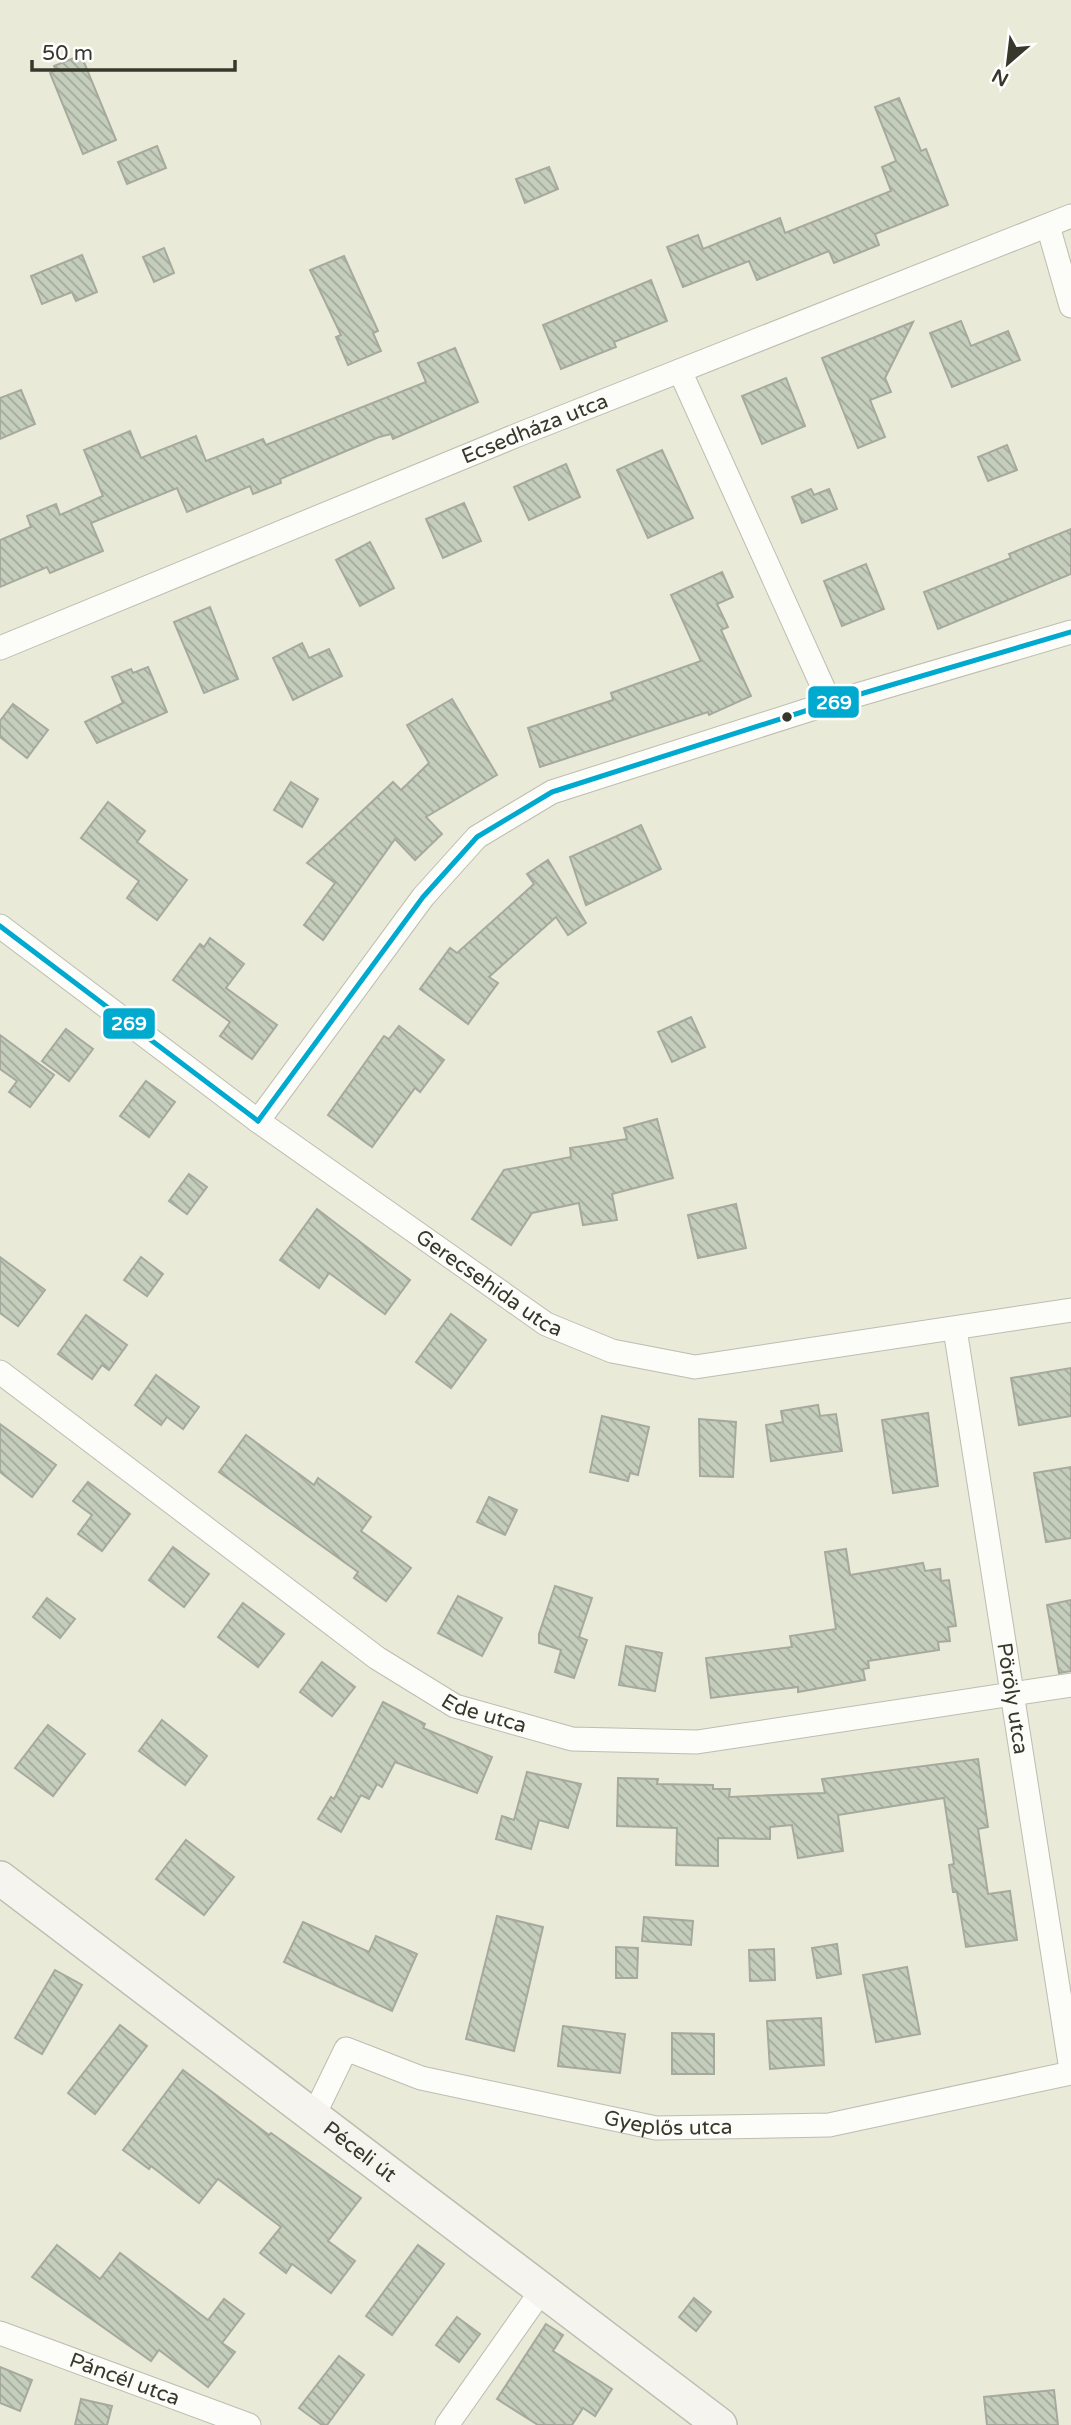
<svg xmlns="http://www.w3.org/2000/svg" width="1071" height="2425" viewBox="0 0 1071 2425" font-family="'Varela Round',sans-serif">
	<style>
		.building { fill: url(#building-back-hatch); stroke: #a6aa9e; stroke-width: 2 }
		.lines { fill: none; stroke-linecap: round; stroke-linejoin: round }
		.minor-casing { stroke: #bdbdb0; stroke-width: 25 }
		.secondary-casing { stroke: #bdbdb0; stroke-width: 36 }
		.minor { stroke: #fcfcf9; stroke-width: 23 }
		.secondary { stroke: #f6f4ef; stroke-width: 33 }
		.bus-1-casing { stroke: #fff; stroke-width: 10 }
		.bus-1 { stroke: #00a9ce; stroke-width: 5 }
		.bus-dot { fill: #37372b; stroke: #fff; stroke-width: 2.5 }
		.labels { text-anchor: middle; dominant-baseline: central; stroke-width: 5; stroke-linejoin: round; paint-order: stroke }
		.street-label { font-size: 21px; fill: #37372b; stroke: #fff }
		.line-badge { stroke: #fff; stroke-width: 2.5 }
		.badge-label { font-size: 19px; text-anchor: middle; font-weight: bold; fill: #fff }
	</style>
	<defs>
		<pattern id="building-back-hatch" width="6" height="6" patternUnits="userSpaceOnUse" patternTransform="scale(1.75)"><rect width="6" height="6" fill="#c5cebc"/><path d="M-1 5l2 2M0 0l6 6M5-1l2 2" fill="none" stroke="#a1a899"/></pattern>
	</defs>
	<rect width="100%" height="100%" fill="#eaead9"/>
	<g class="building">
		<polygon points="81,55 116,140 83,154 50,73 56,70 54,66"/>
		<polygon points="899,98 921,151 926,149 948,205 875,234 879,245 834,263 829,251 757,280 749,261 683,287 667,247 698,235 703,249 780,218 785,233 891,191 882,167 896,161 875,107"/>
		<polygon points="157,146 166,168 127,184 118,162"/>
		<polygon points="549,167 558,189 525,203 516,179"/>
		<polygon points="164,248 174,273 154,282 143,257"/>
		<polygon points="82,255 97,292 76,301 72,292 42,304 31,276"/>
		<polygon points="344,256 378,331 373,333 381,351 348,365 336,337 341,335 310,270"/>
		<polygon points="651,280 667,321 614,342 616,347 561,369 543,325"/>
		<polygon points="961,321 971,346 1008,331 1020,360 952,387 930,333"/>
		<polygon points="913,322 885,378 891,392 870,400 885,437 858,448 822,358"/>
		<polygon points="455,348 478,402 393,439 391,434 379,437 280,479 281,483 253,494 250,486 187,512 177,488 91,523 103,551 50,573 47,567 0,587 0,540 31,527 27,516 56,504 60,515 103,496 84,450 130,431 141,458 196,436 206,461 263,439 266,445 426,382 418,363"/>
		<polygon points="786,378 805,426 762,444 742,396"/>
		<polygon points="21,390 35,424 0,439 0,398"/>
		<polygon points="1007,445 1017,470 988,481 978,457"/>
		<polygon points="662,450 693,518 648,538 617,470"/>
		<polygon points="566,464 580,497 529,520 514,487"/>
		<polygon points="811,489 814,495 829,489 837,509 802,523 792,497"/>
		<polygon points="464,503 481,541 443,558 426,519"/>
		<polygon points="1071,529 1071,574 938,629 924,592 1011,558 1009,554"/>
		<polygon points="370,542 394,588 360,606 336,560"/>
		<polygon points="866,564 884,609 842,626 824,581"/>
		<polygon points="722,572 733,597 717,604 728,627 721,630 751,696 709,715 708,712 540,767 528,728 613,700 611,693 701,661 671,595"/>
		<polygon points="210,607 238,679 204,693 174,622"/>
		<polygon points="302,643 309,658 329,649 342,676 293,700 273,658"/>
		<polygon points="148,667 167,712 97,743 85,722 123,703 112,677 131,669 133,673"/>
		<polygon points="452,699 497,775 426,817 442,834 415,860 395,839 323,940 304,925 335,883 307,863 393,782 401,790 429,763 407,725"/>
		<polygon points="13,704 48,730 27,758 0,737 0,721"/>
		<polygon points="291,782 318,799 302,827 274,810"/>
		<polygon points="108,802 145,831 137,842 187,880 157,920 127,898 139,881 81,838"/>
		<polygon points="641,825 661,869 586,905 570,857"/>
		<polygon points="548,860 586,923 568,935 556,917 489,977 498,983 468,1024 420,989 450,948 457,953 534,884 527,874"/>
		<polygon points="210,938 244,964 226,988 277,1025 252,1059 220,1036 230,1022 173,980 200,944 204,947"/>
		<polygon points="691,1017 705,1047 672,1062 658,1032"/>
		<polygon points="399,1026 444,1060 420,1092 415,1088 372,1147 328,1115 384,1036 389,1039"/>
		<polygon points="66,1029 93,1049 69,1081 42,1061"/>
		<polygon points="0,1035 54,1075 30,1107 9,1092 17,1081 0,1069"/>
		<polygon points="146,1081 175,1102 149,1137 120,1116"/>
		<polygon points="657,1119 673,1178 612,1194 617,1220 583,1225 579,1203 532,1213 511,1245 472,1219 504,1170 571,1157 570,1148 627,1139 624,1128"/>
		<polygon points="189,1174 207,1187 187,1214 169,1201"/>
		<polygon points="736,1204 746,1248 698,1258 688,1215"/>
		<polygon points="317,1209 410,1280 385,1314 329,1273 319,1288 280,1260"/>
		<polygon points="0,1257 45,1290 18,1326 0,1313"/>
		<polygon points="141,1257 163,1274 147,1296 124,1280"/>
		<polygon points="451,1314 486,1340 451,1388 416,1362"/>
		<polygon points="86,1315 127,1345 109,1370 102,1365 92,1379 58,1354"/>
		<polygon points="1071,1368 1071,1416 1019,1425 1011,1378"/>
		<polygon points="156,1375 199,1407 183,1429 167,1417 161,1425 135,1405"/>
		<polygon points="818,1405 820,1416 836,1414 842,1451 771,1461 766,1425 783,1422 781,1411"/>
		<polygon points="928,1413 938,1486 893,1493 882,1420"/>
		<polygon points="602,1416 649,1427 638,1475 630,1473 628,1481 590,1472"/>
		<polygon points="699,1419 736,1422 733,1477 700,1476"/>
		<polygon points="0,1424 56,1465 32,1497 0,1472"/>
		<polygon points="246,1435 314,1485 318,1478 371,1517 361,1531 411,1568 386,1601 354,1578 358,1572 219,1472"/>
		<polygon points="1071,1467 1071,1538 1046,1542 1034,1473"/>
		<polygon points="88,1482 130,1514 102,1551 78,1534 92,1515 73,1501"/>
		<polygon points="489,1497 517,1510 505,1535 477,1522"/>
		<polygon points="173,1547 209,1574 184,1607 149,1580"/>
		<polygon points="846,1549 850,1575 923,1563 925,1571 940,1569 941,1581 949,1580 956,1626 948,1627 950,1641 938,1642 939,1650 868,1661 869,1668 863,1669 865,1680 798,1692 798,1687 711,1698 706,1658 792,1647 790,1636 836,1629 825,1552"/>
		<polygon points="555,1586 592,1598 579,1637 587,1640 574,1678 555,1672 561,1650 539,1643 539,1634"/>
		<polygon points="458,1596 502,1618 482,1656 438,1633"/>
		<polygon points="47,1598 75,1619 60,1638 33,1617"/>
		<polygon points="1071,1600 1071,1671 1059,1673 1047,1605"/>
		<polygon points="243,1603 284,1634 258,1667 218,1637"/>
		<polygon points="626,1646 662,1653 655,1691 619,1685"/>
		<polygon points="322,1662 355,1687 332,1716 300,1692"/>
		<polygon points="383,1702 425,1724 423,1728 492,1757 477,1793 395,1762 382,1787 377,1784 369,1799 361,1795 341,1832 318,1819 331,1797 334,1799"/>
		<polygon points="162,1720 207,1756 185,1785 139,1751"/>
		<polygon points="48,1725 85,1754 53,1796 15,1768"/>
		<polygon points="978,1759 988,1827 978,1829 988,1894 1010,1891 1017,1940 966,1947 957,1892 953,1892 949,1865 954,1864 944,1798 838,1815 843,1851 798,1858 792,1825 770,1827 770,1839 718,1838 718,1866 676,1865 677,1828 617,1826 618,1778 658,1779 657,1784 713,1785 713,1789 730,1789 729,1797 825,1793 822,1779"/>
		<polygon points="527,1772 581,1784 568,1828 539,1820 531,1849 496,1839 502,1816 514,1820"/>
		<polygon points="186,1840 234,1877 204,1915 156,1879"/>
		<polygon points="497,1916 543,1927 514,2051 466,2039"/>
		<polygon points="644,1917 693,1921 691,1945 642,1941"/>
		<polygon points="303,1922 369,1952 376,1936 417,1954 392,2011 284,1962"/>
		<polygon points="837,1944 841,1974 817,1978 812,1948"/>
		<polygon points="616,1947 638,1948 637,1978 616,1978"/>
		<polygon points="774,1949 775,1980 750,1981 749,1950"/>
		<polygon points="907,1967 920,2034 876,2042 863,1975"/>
		<polygon points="55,1970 82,1985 42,2054 15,2038"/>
		<polygon points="821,2018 824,2065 770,2069 767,2021"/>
		<polygon points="120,2025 147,2046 95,2114 68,2093"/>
		<polygon points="563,2026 625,2034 620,2073 558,2066"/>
		<polygon points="672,2033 714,2034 714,2074 672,2074"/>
		<polygon points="183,2070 269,2135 271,2133 361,2198 328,2241 355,2261 331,2293 292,2264 286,2273 260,2253 281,2227 218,2179 199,2203 151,2166 149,2169 123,2150"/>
		<polygon points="57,2245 100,2279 120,2253 208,2320 224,2299 244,2314 222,2343 235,2352 208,2387 159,2350 151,2361 32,2277"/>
		<polygon points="418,2245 444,2264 392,2335 366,2316"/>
		<polygon points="694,2298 711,2312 696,2331 679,2317"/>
		<polygon points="457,2317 480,2334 459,2362 436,2345"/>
		<polygon points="546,2324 563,2335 553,2351 612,2389 595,2416 583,2408 572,2425 538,2425 497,2399"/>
		<polygon points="339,2356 364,2375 327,2425 322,2425 299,2408"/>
		<polygon points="0,2367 32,2380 20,2411 0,2403"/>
		<polygon points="1054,2390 1058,2425 987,2425 984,2397"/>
		<polygon points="81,2399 112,2406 107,2425 75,2425"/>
	</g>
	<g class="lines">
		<defs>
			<g id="minor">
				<polyline points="1048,226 1071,306"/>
				<polyline points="680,371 830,703"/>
				<path id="s1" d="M0,648L520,434L1071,216"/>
				<path id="s2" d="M0,926L258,1121L546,1324L612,1351L695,1367L1071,1310"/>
				<polyline points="258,1121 423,897 477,837 552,792 830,703 1071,632"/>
				<path id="s3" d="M955,1329L1071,2070"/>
				<path id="s4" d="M0,1372L377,1658L455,1706L572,1739L697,1742L1071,1685"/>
				<path id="s5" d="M313,2117L346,2049L421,2078L656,2128L829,2125L1071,2073"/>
				<path id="s6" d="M0,2333L249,2425"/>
				<polyline points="447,2425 542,2290"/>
			</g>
			<g id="secondary">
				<path id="s7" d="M0,1878L720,2425"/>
			</g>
		</defs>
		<use href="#minor" class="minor-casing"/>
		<use href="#secondary" class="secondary-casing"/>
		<use href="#minor" class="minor"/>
		<use href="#secondary" class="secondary"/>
		<defs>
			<g id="bus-1">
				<polyline points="0,926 258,1121"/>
				<polyline points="258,1121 423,897 477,837 552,792 830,703 1071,632"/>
			</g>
		</defs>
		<use href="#bus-1" class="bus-1-casing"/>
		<use href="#bus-1" class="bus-1"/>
	</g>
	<circle class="bus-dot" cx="787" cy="717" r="6"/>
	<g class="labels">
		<g class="street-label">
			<text stroke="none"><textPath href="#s1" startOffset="578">Ecsedháza utca</textPath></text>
			<text stroke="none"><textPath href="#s2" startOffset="606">Gerecsehida utca</textPath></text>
			<text stroke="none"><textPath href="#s3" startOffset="374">Pöröly utca</textPath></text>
			<text stroke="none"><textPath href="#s4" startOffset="595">Ede utca</textPath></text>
			<text stroke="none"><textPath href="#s5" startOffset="408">Gyeplős utca</textPath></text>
			<text stroke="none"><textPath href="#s7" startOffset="452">Péceli út</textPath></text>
			<text stroke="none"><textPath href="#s6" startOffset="133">Páncél utca</textPath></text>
		</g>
	</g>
	<g class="line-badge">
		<rect x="807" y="685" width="53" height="34" rx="7" fill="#00a9ce"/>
		<rect x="102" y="1007" width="54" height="33" rx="7" fill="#00a9ce"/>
	</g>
	<g class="badge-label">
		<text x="834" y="709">269</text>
		<text x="129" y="1030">269</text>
	</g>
	<g transform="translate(1008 63) rotate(208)" stroke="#ffffff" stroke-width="5" paint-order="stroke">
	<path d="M0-5L12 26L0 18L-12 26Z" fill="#37372b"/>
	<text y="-10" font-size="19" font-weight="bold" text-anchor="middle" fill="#37372b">N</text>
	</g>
	<path d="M32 60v10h203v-10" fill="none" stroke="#37372b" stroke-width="3.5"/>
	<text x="42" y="60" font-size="21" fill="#37372b" stroke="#ffffff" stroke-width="5" paint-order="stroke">50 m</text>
</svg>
